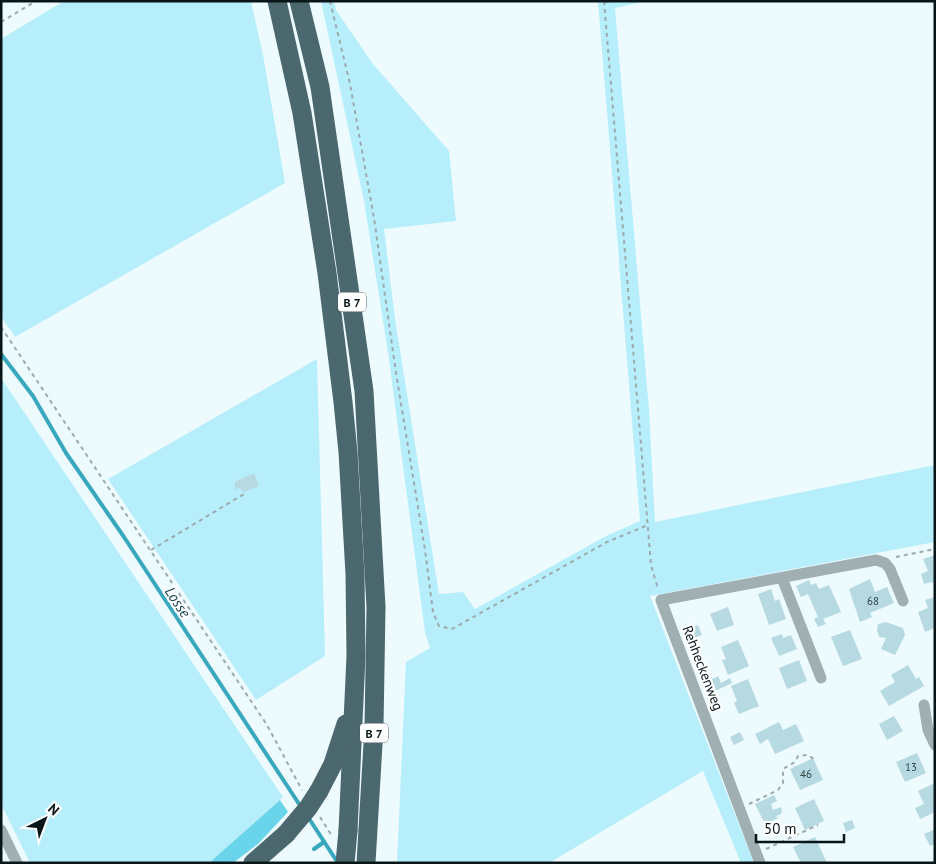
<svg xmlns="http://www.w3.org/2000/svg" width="936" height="864" viewBox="0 0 936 864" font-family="'PT Sans',sans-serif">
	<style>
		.green { fill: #b7eefc }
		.forest { fill: #6ad4eb }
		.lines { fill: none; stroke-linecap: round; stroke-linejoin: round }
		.stream { stroke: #39a8bf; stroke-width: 4 }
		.building { fill: #b7d9e1 }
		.path { stroke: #9caaad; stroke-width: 2; stroke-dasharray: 4 4; stroke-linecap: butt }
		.minor { stroke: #a0afb2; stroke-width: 11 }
		.trunk { stroke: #4b686e; stroke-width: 19 }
		.trunk-bridge { stroke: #4b686e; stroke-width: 19 }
		.labels { text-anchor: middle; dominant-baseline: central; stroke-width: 4.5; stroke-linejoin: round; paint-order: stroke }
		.number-label { font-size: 11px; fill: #34474b }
		.shield { fill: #fff; stroke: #535c5e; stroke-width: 1 }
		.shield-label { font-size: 12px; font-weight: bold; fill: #091619 }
		.street-label { font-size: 14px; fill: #091619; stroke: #fff }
		.water-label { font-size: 15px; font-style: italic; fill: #184852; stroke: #fff }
	</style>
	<rect width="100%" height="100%" fill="#edfbfe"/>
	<g class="green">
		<polygon points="64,1 251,1 263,55 285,183 15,337 1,316 1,39"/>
		<polygon points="321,1 334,1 336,10 373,64 449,151 456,221 384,229 395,319 439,594 463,592 475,609 606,536 640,521 598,1 646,1 615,8 649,410 655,522 935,465 935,542 650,596 754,863 741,863 703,771 549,863 397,863 406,662 430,648 425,632 388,352 364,201"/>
		<polygon points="317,359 325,656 256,700 108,479"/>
		<polygon points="1,378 283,797 209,863 30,863 1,804"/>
	</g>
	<polygon class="forest" points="280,800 288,812 258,844 233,863 209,863"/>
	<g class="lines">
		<g class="stream">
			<polyline points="1,354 33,396 66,453 124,537 301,807"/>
			<polyline points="308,817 338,863"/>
			<polyline points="314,849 324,842"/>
		</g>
	</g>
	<g class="building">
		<polygon points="254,473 259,486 244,492 239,488 235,490 235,482"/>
		<polygon points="935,555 935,582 932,583 932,582 924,584 921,574 928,571 923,559"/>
		<polygon points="870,579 875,592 887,587 894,603 870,613 872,617 860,622 849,589"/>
		<polygon points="809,580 811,585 816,583 819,589 829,585 841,612 823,619 826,624 818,627 814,619 818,617 808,594 801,597 796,586"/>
		<polygon points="771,589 775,601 779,599 786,619 769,625 758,594"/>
		<polygon points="935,597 935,628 925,632 918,612 928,608 925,600"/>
		<polygon points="728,607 734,625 717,631 710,614"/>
		<polygon points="886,622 903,628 905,635 895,655 881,649 886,638 879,637 877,630 878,624"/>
		<polygon points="698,625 702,635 690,640 686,630"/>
		<polygon points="850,630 862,659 843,666 831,637"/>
		<polygon points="782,634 783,638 791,635 797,649 779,656 771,638"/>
		<polygon points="738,640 749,666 728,675 722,660 726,659 721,647"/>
		<polygon points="799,660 807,681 787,689 779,668"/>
		<polygon points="908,665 916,679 919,677 924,686 889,706 880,691 895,682 891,675"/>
		<polygon points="718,676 721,683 730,678 732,683 713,692 707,682"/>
		<polygon points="748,679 759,706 739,714 734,703 737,701 731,686"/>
		<polygon points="894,716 903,731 887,740 879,724"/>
		<polygon points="779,722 783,730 796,724 804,741 775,754 768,739 760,744 755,734"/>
		<polygon points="740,732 744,740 734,745 730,737"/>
		<polygon points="917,753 926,773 905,782 896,762"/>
		<polygon points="813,758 823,780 800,790 790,769"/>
		<polygon points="935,783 935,812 920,819 915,808 924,804 918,791"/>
		<polygon points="774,795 777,801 771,804 773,810 781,807 782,810 781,814 776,816 778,818 765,824 755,804"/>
		<polygon points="814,799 824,821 805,830 795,808"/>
		<polygon points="852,820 855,828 846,832 843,823"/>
		<polygon points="935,829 935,844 930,846 924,834"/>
		<polygon points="815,837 827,863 801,863 793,847"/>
	</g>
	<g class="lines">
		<g class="path">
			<polyline points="330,1 350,84 374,218 396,373 425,550 433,612 439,626 452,629 607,542 648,525"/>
			<polyline points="604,1 651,565 658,589"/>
			<polyline points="605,2 611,1"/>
			<polyline points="1,22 36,1"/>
			<polyline points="1,327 267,725 302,790"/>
			<polyline points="151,550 244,494"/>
			<polyline points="896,557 935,549"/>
			<polyline points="749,804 778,790 783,783 783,769 795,762 798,756 807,755 816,760"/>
			<polyline points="320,817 332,836"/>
			<polyline points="766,849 818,825"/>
		</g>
		<g class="minor">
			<polyline points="782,578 821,678"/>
			<polyline points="924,705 928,730 935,745"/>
			<polyline points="1,830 17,863"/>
			<polyline points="760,863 661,600 876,560 885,563 890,569 903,601"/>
		</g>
		<g class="trunk">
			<polyline points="277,1 302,113 327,273 343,402 348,452 355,574 356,656 348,831"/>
			<polyline points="299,1 320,87 364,391 376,607 374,727 366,863"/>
			<polyline points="319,791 333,764 346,724"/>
			<polyline points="253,863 286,834"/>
		</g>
		<g class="trunk-bridge">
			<polyline points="286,834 308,808 319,791"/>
			<polyline points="345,863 348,831"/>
		</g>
	</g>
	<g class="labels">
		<g class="number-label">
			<text x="873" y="601">68</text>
			<text x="911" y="767">13</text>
			<text x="806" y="774">46</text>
		</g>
		<g class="shield">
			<rect x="338" y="292.5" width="28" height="19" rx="4"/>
			<rect x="360" y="723.5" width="28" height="19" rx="4"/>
		</g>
		<g class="shield-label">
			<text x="352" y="302">B 7</text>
			<text x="374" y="733">B 7</text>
		</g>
		<g class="street-label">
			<text transform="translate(703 668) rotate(69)">Rehheckenweg</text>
		</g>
		<g class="water-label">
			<text transform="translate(178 602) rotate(56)">Losse</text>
		</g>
	</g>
	<rect width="936" height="864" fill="none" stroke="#091619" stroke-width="5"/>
	<g transform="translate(45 819) rotate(42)" stroke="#ffffff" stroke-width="4" paint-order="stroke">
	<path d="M0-4L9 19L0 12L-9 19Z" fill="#091619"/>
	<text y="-8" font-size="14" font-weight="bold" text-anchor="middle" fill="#091619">N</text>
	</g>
	<path d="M756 834v8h88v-8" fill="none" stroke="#091619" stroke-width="2.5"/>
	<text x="764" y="834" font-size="15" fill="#091619" stroke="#ffffff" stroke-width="4" paint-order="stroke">50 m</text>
</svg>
